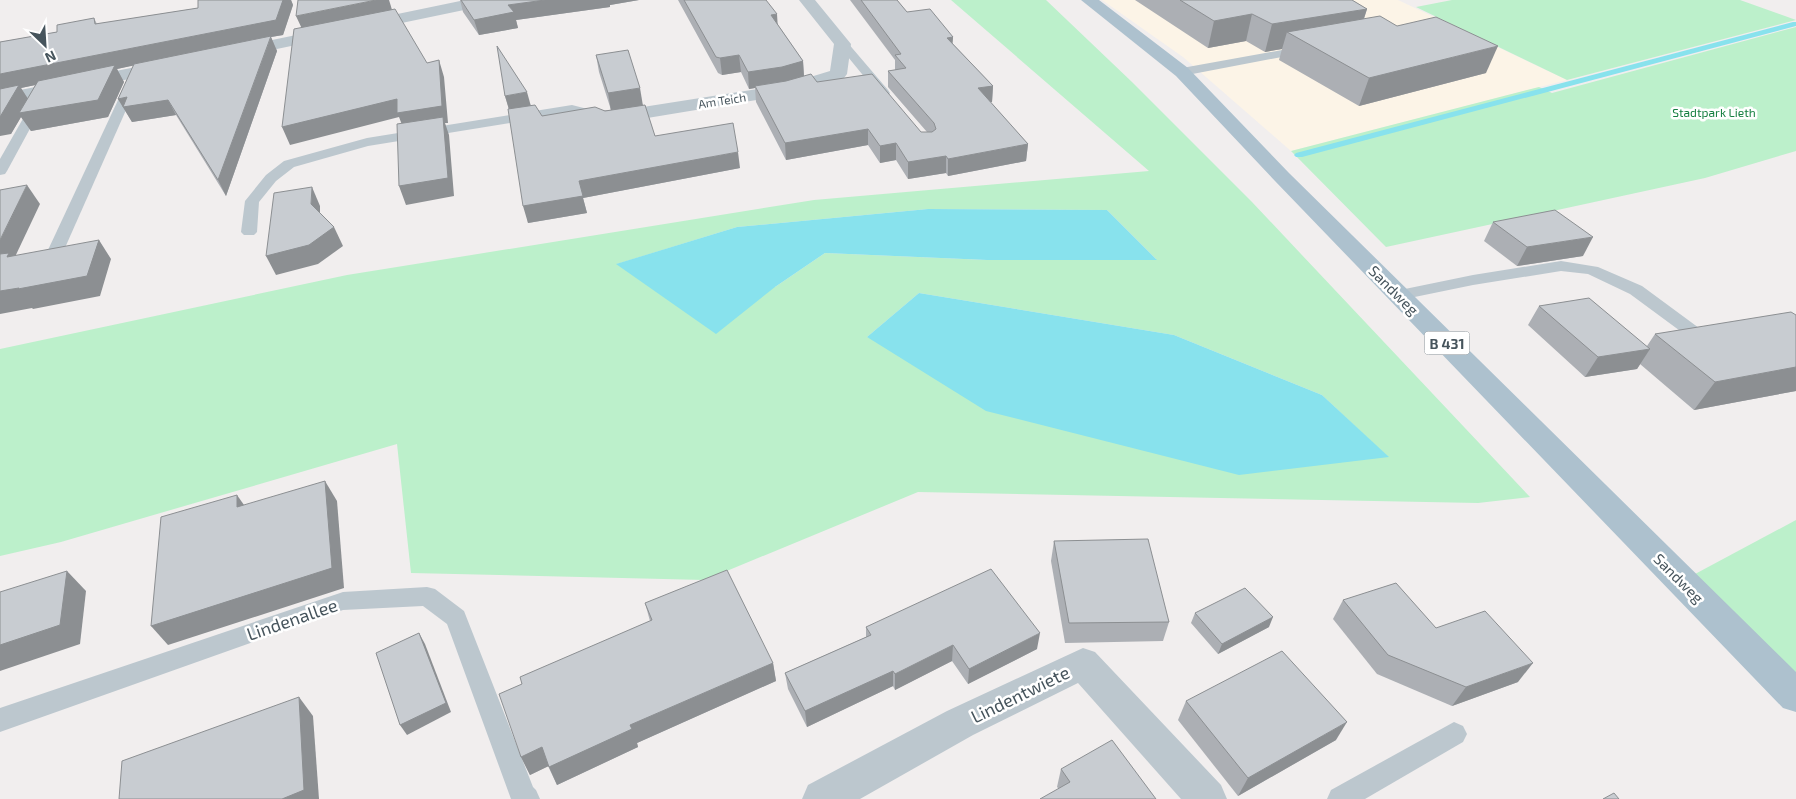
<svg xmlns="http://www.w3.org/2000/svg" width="1796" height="799" viewBox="0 0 1796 799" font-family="'Exo 2',sans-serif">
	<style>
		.commercial { fill: #fcf4e7 }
		.green { fill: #bcf0cb; fill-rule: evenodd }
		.water { fill: #88e2ed }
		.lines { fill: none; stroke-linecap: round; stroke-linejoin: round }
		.stream { fill: #88e2ed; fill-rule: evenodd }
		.lane { fill: #bcc7ce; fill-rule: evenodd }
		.street { fill: #bcc7ce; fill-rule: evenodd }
		.primary { fill: #adc1ce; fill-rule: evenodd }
		.wall { fill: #acafb4; fill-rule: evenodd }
		.shaded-wall { fill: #8c8f92; fill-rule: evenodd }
		.building { fill: #c8ccd1; stroke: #8c8f92 }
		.labels { text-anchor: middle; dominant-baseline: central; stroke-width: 5; stroke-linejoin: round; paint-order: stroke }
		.far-street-label { font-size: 12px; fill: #46545c; stroke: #fff }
		.far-park-label { font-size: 12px; fill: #157f40; stroke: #fff }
		.shield { fill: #fff; stroke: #7e878d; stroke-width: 1 }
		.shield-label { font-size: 14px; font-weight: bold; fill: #46545c }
		.street-label { font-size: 15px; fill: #46545c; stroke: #fff }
		.near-street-label { font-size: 18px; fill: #46545c; stroke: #fff }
	</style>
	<rect width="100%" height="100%" fill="#f1eeee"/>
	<polygon class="commercial" points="1102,0 1398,0 1567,80 1291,151 1183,57"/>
	<g class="green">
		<path d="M951,0H1046L1132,82L1252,202L1530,497L1478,503L918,492L705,580L411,573L397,444L61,542L0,556V349L347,275L814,200L1149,171ZM928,209L1107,210L1156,259L987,260L825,253L775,287L617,264L737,227ZM919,293L1174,335L1322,395L1388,457L867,337Z"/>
		<polygon points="1452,0 1740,0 1796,20 1567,80 1416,7"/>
		<polygon points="1796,27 1796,151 1705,178 1386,247 1291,151 1539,87 1552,93"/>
		<polygon points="1796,520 1796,696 1682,581"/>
	</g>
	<g class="water">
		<polygon points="928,209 1107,210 1157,260 987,260 825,253 775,287 716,334 616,264 737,227"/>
		<polygon points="919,293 1174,335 1322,395 1389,457 1239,475 986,411 867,337"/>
	</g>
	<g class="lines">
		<polygon class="stream" points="1793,22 1796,22 1796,26 1302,157 1296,157 1294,155 1296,153"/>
		<g class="lane">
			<polygon points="843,41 847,42 888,90 890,93 888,96 880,96 839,46 837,44"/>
			<polygon points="1304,46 1308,48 1310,50 1308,52 1182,76 1176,72 1182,68"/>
			<polygon points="132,79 138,83 64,250 62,253 50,253 48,250 126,83"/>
			<polygon points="39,97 45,101 7,171 5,174 0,175 0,159 33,101"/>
			<polygon points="572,105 607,114 609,117 602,121 572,113 368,146 294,167 276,181 259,202 257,232 254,235 244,235 241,232 245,201 266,175 284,161 367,138"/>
			<polygon points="1561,261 1598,267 1642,286 1699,328 1702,332 1699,336 1693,337 1687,336 1630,294 1588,274 1561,271 1473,285 1400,300 1394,299 1392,295 1394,291 1400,290 1473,275"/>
			<polygon points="427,587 435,589 464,611 533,787 536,790 540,799 511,799 447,624 423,606 343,610 0,732 0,708 343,592"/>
			<polygon points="1454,722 1463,726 1467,734 1463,742 1365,799 1327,799 1331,790"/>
		</g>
		<g class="street">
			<polygon points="465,0 496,0 494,3 488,5 238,57 232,56 229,52 232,48 238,47"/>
			<polygon points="799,0 815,0 851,44 847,74 844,78 787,95 611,124 604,122 601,118 604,114 611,112 784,85 830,71 834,44"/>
			<polygon points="166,61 172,62 175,66 172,70 0,106 0,94"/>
			<polygon points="1083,648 1095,652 1221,785 1227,799 1181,799 1078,683 973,735 860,799 802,799 808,785 947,711"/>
		</g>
		<polygon class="primary" points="1081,0 1099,0 1188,68 1289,173 1796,672 1796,712 1783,708 1275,181 1176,76"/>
	</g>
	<g class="wall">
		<path d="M198,0H291L293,5L283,35L271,37L277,51L226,196L176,115L132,122L118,99L134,65L117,69L124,82L108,117L31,131L21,117L11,134L0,42L57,32L94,18L97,24L198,8ZM35,85L28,99L21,88Z"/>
		<polygon points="460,0 639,0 610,5 610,7 516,20 518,28 479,35 463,12"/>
		<polygon points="678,0 766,0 778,25 803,61 804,76 921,132 927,132 888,87 888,71 895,70 895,60 850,0 897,0 907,12 953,37 952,43 993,86 992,102 990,102 1028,144 1026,161 948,176 946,173 908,179 896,160 880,163 868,145 786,160 756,102 755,88 749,89 741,72 722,75 718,73"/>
		<polygon points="1135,0 1352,0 1367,9 1364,19 1486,73 1359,106 1279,60 1282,49 1265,52 1246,41 1208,48"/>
		<polygon points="596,55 643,105 655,136 740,168 583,198 587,213 528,223 509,109 505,96 531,105 542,116 611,110 599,72"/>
		<polygon points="1493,222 1583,256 1517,266 1484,241"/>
		<polygon points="1539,306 1647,346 1655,334 1796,315 1796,391 1694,410 1640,364 1637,369 1585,377 1528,325"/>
		<polygon points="1054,541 1169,622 1163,641 1065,643 1051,561"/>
		<polygon points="1343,600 1436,628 1518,682 1452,706 1377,674 1333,619"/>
		<polygon points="645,603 773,663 776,681 637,743 638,747 557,785 548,766 530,775 521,757 522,684 650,621"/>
		<polygon points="1195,613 1269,627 1218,654 1191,623"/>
		<polygon points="866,627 1037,649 968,684 952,661 895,690 893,686 807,727 788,689 785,673 866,637"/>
		<polygon points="1186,701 1336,740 1238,796 1178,720"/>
		<polygon points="1061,769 1156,799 1058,788 1057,787"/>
	</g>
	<g class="shaded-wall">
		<path d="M283,0H291L293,5L283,35L271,37L277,51L226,196L218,180L271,37L117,69L124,82L108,117L31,131L21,117L11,134L0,136V74ZM113,69L30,102L21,88Z"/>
		<polygon points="376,0 389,0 393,13 303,31 296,16"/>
		<polygon points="545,0 639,0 610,5 610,7 516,20 518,28 479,35 474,20 508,5"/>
		<polygon points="1367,9 1358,36 1287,32 1282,49 1265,52 1272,24"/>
		<polygon points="777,14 778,30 771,15"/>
		<polygon points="1252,14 1246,41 1208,48 1214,21"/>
		<polygon points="953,37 952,52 947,38"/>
		<polygon points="1498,46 1486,73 1359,106 1369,78"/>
		<polygon points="739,55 741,72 722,75 720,58"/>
		<polygon points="439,60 444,77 448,123 445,123 449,135 454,196 406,205 399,186 404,130 399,117 290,145 282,127"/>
		<polygon points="803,61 804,77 784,83 755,86 755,88 749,89 748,72"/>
		<polygon points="993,86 992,102 977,104 978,88"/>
		<polygon points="640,88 643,106 611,111 608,93"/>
		<polygon points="527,92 532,110 510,113 505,96"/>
		<polygon points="127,97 168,100 176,115 132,122 118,99"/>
		<polygon points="868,129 868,145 786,160 785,143"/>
		<polygon points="896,143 896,160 880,163 880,146"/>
		<polygon points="1028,144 1026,161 948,176 948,159"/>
		<polygon points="738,152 740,168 583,198 587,213 528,223 523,206 579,181"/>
		<polygon points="946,156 946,173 908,179 908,162"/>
		<polygon points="27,185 40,204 14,259 0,266 0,240"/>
		<polygon points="312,187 320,206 320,223 311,204"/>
		<polygon points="334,227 343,246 318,264 276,275 266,256"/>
		<polygon points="1593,237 1583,256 1517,266 1527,247"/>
		<polygon points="99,240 111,259 100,296 33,309 32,308 0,314 0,291"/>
		<polygon points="1650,349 1637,369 1585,377 1598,357"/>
		<polygon points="1796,367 1796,391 1694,410 1715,382"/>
		<polygon points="325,481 337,501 344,588 168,645 151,626"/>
		<polygon points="237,495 251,515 237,507"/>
		<polygon points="67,571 86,591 80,644 0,671 0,645"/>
		<polygon points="1273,617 1269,627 1218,654 1222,644"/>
		<polygon points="419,633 425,644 451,712 407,735 400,725"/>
		<polygon points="1040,633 1037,649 968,684 969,669"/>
		<polygon points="953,645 952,661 895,690 895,674"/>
		<polygon points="773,663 776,681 637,743 638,747 557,785 549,767 630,725"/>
		<polygon points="1533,663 1518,682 1452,706 1466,687"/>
		<polygon points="893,671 893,686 807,727 805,711"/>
		<polygon points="299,697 313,716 319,799 282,799"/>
		<polygon points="1347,722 1336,740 1238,796 1248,778"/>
		<polygon points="542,747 551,765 530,775 521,757"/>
	</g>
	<g class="building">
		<polygon points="198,0 283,0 276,20 0,74 0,42 57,32 57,25 94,18 95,24 198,8"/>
		<polygon points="298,0 376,0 296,16"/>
		<polygon points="461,0 545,0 508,5 514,12 474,20"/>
		<polygon points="684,0 766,0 777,14 771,15 803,61 782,67 748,72 739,55 720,58 716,57"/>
		<polygon points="861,0 897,0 907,12 930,9 953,37 947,38 993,86 978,88 1028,144 948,159 946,156 908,162 896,143 880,146 868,129 785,143 755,86 786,81 811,74 817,82 872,74 921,132 932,132 936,129 934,123 888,71 906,68 895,55 901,54"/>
		<polygon points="1180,0 1352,0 1367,9 1272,24 1252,14 1214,21"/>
		<polygon points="395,9 427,63 439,60 442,106 397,113 397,99 282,127 294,29"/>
		<polygon points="1380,16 1397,26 1436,17 1498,46 1369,78 1287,32"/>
		<polygon points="271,36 218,180 168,100 123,107 127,97 118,99 134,64"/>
		<polygon points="497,46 527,92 505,96"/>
		<polygon points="628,50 640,88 608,93 596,55"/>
		<polygon points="115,65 98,100 19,113 38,81"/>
		<polygon points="19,85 0,117 0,89"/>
		<polygon points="535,105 542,116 595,107 605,111 645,105 655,136 733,123 738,152 579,181 583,196 523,206 508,109"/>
		<polygon points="443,117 448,178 399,186 397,124"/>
		<polygon points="27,185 0,240 0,190"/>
		<polygon points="312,187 311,204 334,227 309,245 266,256 274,193"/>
		<polygon points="1555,210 1593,237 1527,247 1493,222"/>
		<polygon points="99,240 87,276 18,289 19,288 0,291 0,254 9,253 7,257"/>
		<polygon points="1589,298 1650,349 1598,357 1539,306"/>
		<polygon points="1791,312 1796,315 1796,367 1715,382 1655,334"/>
		<polygon points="325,481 332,568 151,626 161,517 237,495 237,507"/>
		<polygon points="1148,539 1169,622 1069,623 1054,541"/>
		<polygon points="991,569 1040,633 969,669 953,645 895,674 893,671 805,711 785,673 871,635 866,627"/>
		<polygon points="727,570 773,663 630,725 632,729 549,767 542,747 521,757 499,694 522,684 520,677 652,620 645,603"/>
		<polygon points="67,571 60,625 0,645 0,592"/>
		<polygon points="1396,583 1436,628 1485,611 1533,663 1466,687 1388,655 1343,600"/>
		<polygon points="1245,588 1273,617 1222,644 1195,613"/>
		<polygon points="419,633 446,703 400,725 376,653"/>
		<polygon points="1282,651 1347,722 1248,778 1186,701"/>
		<polygon points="299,697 304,790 282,799 119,799 122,761"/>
		<polygon points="1112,740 1156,799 1040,799 1070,782 1061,769"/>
		<polygon points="1614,793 1619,799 1603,799"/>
	</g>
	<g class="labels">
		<g class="far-street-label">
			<text transform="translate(722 100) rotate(-9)">Am Teich</text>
		</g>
		<g class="far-park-label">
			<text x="1714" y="112">Stadtpark Lieth</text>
		</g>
		<rect class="shield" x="1424.5" y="331.5" width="45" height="23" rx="4"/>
		<g class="shield-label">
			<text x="1447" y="343">B 431</text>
		</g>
		<g class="street-label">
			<text transform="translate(1394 290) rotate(45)">Sandweg</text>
			<text transform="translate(1679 578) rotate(45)">Sandweg</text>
		</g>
		<g class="near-street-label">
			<text transform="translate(292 619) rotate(-19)">Lindenallee</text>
			<text transform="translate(1020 694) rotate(-26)">Lindentwiete</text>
		</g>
	</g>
	<g transform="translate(45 45) rotate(155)" stroke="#ffffff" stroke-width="4" paint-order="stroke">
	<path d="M0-4L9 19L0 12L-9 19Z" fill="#46545c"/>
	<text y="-8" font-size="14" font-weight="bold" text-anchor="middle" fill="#46545c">N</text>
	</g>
</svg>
